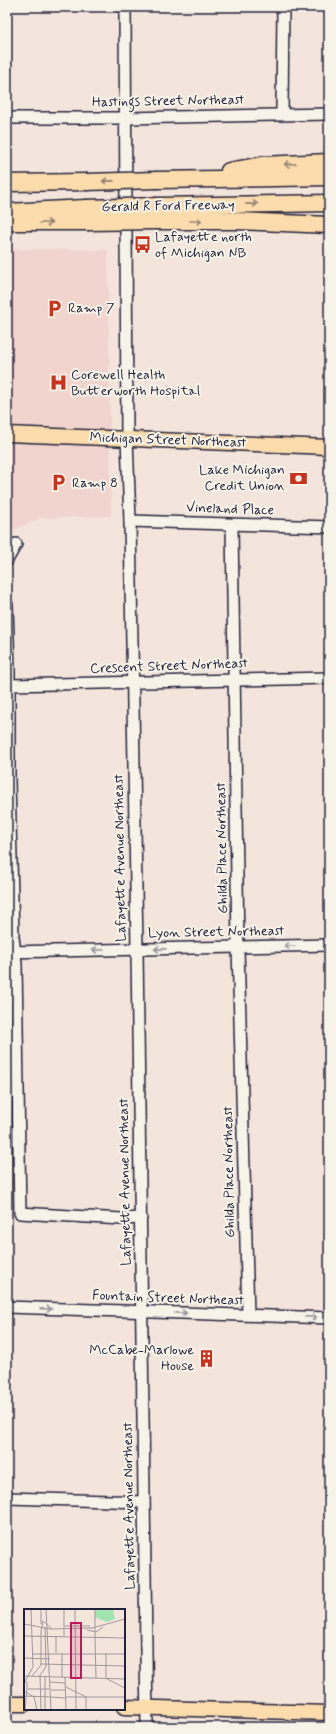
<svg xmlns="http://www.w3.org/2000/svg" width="336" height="1734" viewBox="0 0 336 1734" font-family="Mynerve,sans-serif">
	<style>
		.built { fill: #f0d4cd }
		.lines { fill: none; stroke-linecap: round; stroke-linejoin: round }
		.minor-casing { stroke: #22223b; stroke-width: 14 }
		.major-casing { stroke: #22223b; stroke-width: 17 }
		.highway-casing { stroke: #22223b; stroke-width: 19 }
		.minor { stroke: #f7f3e8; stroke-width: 11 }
		.major { stroke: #fcdcac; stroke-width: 14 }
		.highway { stroke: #fcdcac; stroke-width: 16 }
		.highway-bridge-casing { stroke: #22223b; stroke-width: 19; stroke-linecap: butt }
		.highway-bridge { stroke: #fcdcac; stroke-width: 16 }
		.oneway { stroke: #8f7f74 }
		.oneway2 { stroke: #97959a }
		.labels { text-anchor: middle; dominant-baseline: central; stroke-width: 4; stroke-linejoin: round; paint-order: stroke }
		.street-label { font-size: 14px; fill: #22223b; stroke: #f7f3e8 }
		.poi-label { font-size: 14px; fill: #22223b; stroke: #f7f3e8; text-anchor: start }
		.inset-road { fill: none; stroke: #a0979c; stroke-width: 1 }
		.view { fill: #c2185b; fill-opacity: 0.15; stroke: #c2185b; stroke-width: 2 }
		.inset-edge { fill: none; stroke: #22223b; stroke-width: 2 }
	</style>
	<rect width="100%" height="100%" fill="#f4e5dc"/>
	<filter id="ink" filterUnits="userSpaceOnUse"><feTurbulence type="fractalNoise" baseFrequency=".025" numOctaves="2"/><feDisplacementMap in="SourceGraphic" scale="8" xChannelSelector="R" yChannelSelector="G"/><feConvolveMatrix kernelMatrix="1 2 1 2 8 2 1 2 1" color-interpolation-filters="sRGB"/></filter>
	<g filter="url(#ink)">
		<g class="built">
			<polygon points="7,249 108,250 111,516 40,518 8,533 7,538"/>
			<polygon points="7,696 16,1209 7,1217"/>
		</g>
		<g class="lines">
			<defs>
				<g id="minor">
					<polyline points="125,7 127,438 130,521 137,949 147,1727"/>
					<polyline points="282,114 283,7"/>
					<polyline points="7,118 126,118 329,114"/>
					<polyline points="130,521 329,527"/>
					<polyline points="232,525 238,948 248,1315"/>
					<polyline points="7,560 16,544"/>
					<polyline points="7,605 9,671 9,782 13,936 16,964 20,1213 122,1219 141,1218"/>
					<polyline points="9,685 329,678"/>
					<polyline points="8,952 329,945"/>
					<polyline points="7,1307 329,1318"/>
					<polyline points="7,1498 144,1502"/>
				</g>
				<g id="major">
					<polyline points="7,434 329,447"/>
					<polyline points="7,1704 25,1704"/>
					<polyline points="124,1707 329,1713"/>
				</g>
				<g id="highway">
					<polyline points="229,171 262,165 329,162"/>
					<polyline points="157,180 329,177"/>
					<polyline points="7,183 86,182"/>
					<polyline points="157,206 329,203"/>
					<polyline points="7,212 86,208"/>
					<polyline points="157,221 236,221 329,225"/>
					<polyline points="7,222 87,222"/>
				</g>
			</defs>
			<use href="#minor" class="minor-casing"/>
			<use href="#major" class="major-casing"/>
			<use href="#highway" class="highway-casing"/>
			<use href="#minor" class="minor"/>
			<use href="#major" class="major"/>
			<use href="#highway" class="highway"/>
			<defs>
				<g id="highway-bridge">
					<polyline points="86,182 157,180"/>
					<polyline points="86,208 157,206"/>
					<polyline points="87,222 157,221"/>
				</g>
			</defs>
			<use href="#highway-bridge" class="highway-bridge-casing"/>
			<use href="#highway-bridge" class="highway-bridge"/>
		</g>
		<defs><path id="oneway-shaft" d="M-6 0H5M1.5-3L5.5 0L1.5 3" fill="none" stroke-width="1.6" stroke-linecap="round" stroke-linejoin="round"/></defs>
		<g class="oneway">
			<use href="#oneway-shaft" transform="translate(290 164) rotate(177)"/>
			<use href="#oneway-shaft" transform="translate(108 181) rotate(179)"/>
			<use href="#oneway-shaft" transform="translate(252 204) rotate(-1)"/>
			<use href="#oneway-shaft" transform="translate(196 221)"/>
			<use href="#oneway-shaft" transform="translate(46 223)"/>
		</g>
		<g class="oneway2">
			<use href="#oneway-shaft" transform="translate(290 946) rotate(178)"/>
			<use href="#oneway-shaft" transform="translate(160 949) rotate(179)"/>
			<use href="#oneway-shaft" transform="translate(98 950) rotate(178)"/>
			<use href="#oneway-shaft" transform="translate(46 1309) rotate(2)"/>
			<use href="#oneway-shaft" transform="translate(181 1313) rotate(1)"/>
			<use href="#oneway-shaft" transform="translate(311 1317) rotate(2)"/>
		</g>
	</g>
	<defs>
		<symbol id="bus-bare" viewBox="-9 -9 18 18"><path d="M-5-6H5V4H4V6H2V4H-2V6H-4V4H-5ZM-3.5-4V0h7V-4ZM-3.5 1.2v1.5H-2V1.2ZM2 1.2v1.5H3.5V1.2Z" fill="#c8321e" stroke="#f7f3e8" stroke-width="2.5" paint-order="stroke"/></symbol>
		<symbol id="parking-bare" viewBox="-9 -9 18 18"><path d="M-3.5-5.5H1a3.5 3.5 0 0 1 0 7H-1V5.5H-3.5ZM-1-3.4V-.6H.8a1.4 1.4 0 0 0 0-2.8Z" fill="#c8321e" stroke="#f7f3e8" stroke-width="2.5" paint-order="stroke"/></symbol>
		<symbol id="hospital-bare" viewBox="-9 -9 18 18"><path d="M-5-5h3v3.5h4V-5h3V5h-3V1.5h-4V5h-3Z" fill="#c8321e" stroke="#f7f3e8" stroke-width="2.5" paint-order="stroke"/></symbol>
		<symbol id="bank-bare" viewBox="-9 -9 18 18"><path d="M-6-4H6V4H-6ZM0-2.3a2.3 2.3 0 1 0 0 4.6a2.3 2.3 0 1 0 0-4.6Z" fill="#c8321e" stroke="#f7f3e8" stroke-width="2.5" paint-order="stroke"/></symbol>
		<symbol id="building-bare" viewBox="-9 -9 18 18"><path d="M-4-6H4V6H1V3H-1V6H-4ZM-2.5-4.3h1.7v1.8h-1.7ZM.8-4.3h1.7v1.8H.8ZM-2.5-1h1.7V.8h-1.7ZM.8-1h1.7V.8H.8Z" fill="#c8321e" stroke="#f7f3e8" stroke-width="2.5" paint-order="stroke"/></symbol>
	</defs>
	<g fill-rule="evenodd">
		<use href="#bus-bare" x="130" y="232" width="25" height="25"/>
		<use href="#parking-bare" x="42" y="296" width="25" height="25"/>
		<use href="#hospital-bare" x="46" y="370" width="25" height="25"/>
		<use href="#bank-bare" x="286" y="466" width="25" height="25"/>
		<use href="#parking-bare" x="46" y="470" width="25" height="25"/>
		<use href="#building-bare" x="194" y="1346" width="25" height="25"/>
	</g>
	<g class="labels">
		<g class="street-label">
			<text transform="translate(168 101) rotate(-1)">Hastings Street Northeast</text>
			<text transform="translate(168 206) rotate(-1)">Gerald R Ford Freeway</text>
			<text transform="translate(168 440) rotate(2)">Michigan Street Northeast</text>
			<text transform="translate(230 509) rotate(2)">Vineland Place</text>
			<text transform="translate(169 666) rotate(-2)">Crescent Street Northeast</text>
			<text transform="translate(222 848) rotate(-91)">Ghilda Place Northeast</text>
			<text transform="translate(120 858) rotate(-91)">Lafayette Avenue Northeast</text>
			<text transform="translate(216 932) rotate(-1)">Lyon Street Northeast</text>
			<text transform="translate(229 1172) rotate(-91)">Ghilda Place Northeast</text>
			<text transform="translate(125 1182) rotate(-91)">Lafayette Avenue Northeast</text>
			<text transform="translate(168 1298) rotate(2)">Fountain Street Northeast</text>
			<text transform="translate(129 1506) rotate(-91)">Lafayette Avenue Northeast</text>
		</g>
		<g class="poi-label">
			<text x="155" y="237">Lafayette north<tspan x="155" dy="16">of Michigan NB</tspan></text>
			<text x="68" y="308">Ramp 7</text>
			<text x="71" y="375">Corewell Health<tspan x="71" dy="16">Butterworth Hospital</tspan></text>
			<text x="285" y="470" text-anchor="end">Lake Michigan<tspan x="285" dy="16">Credit Union</tspan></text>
			<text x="72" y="483">Ramp 8</text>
			<text x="194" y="1350" text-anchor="end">McCabe-Marlowe<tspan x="194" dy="16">House</tspan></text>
		</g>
	</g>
	<g transform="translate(24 1609)">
		<rect width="101" height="101" fill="#f4e5dc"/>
		<path d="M71,0H91L89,2L91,10L83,13L71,8Z" fill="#a0e4b0"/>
		<path class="inset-road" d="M17,0V15M22,0L27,101M51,0L52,101M71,0V28M0,15L26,20L68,19L101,10M41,17H66M63,21L72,23L79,18M17,23L19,12L27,19M0,27L101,29M40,27V0M32,28V44M71,28L72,69M82,44V69M8,45H101M0,49L26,50M17,55L101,57M0,67L101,70M8,67L17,56V23M21,67V101M38,68V44M41,68L42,101M83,70L101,79M1,73H3V79L1,101M26,73L41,74M0,74L9,58L7,0M42,78L62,88V101M4,80H25M27,81H41M0,82L10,88L13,101M0,87L27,88M27,88L41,89M42,88H101M17,101L16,66L22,58L21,18"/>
		<path class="view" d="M47,14H57V69H47Z"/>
		<rect width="101" height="101" class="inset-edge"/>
	</g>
	<rect width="336" height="1734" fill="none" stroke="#f7f3e8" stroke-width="24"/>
	<rect x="12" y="12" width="312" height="1710" fill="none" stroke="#22223b" stroke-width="1.5" filter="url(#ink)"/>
</svg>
